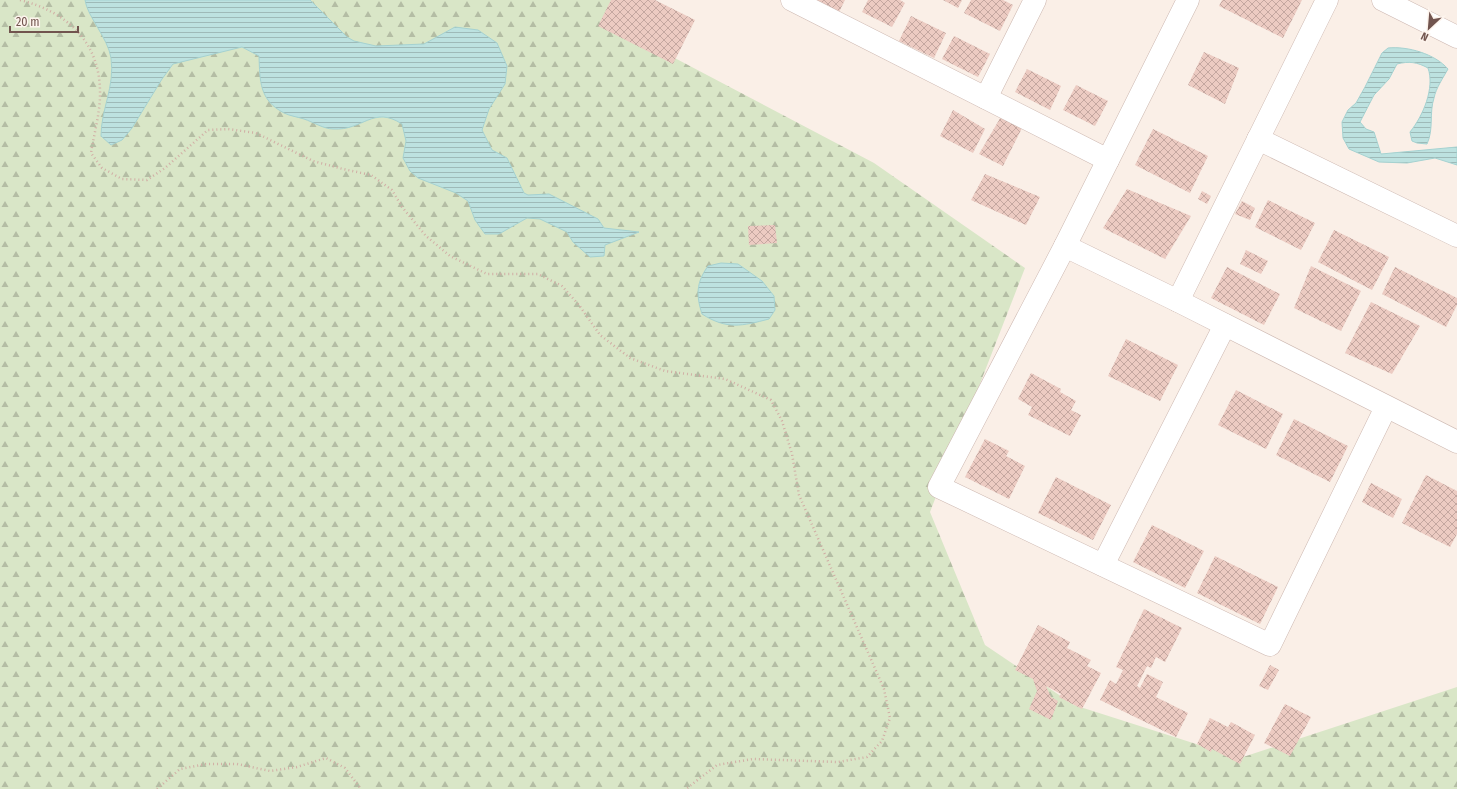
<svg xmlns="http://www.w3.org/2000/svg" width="1457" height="789" viewBox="0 0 1457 789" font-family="'Fira Sans Condensed',sans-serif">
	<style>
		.forest { fill: url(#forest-firs) }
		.water { fill: url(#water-rules); stroke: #a5d2d1 }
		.building { fill: url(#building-cross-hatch) }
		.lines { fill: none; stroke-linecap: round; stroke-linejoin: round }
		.minor-casing { stroke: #cdb8b1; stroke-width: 23 }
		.path { stroke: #d1aea5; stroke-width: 2.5; stroke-dasharray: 1 3; stroke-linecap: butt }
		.minor { stroke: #fff; stroke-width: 22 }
	</style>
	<defs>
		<pattern id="forest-firs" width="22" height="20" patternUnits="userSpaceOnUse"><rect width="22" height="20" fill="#d9e6c7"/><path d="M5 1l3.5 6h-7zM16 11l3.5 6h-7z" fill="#b4bda4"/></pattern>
		<pattern id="water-rules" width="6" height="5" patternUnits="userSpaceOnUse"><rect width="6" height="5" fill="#bde2e0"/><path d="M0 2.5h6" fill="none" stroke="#9ebab8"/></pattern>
		<pattern id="building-cross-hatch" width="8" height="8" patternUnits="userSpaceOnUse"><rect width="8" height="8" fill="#eccbc2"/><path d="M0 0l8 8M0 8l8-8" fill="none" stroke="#c4a7a0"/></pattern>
	</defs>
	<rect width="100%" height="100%" fill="#faefe7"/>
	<polygon class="forest" points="0,0 636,0 650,45 874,163 1025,268 930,512 985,645 1074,705 1240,758 1457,687 1457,789 0,789"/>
	<g class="water">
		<path d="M85,0H310L347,37L354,41L376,46L424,44L455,27L478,30L497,43L507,66L505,84L489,109L482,130L492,150L507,158L524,193L528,195L549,194L598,219L604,228L639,232L605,245L604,256L590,257L573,242L567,232L540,219L527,218L499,234H485L475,220L468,201L456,193L418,178L410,171L403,158L406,141L402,124C373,105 363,131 333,129C324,129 313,122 304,119C298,117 290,116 284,113C259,100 260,81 259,56L242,47L173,64L162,79L132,128L122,140L111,145L101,136C101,109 115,87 111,58C108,38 87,16 85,0Z"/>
		<path d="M1388,48C1408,46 1435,54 1448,69C1443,78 1436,88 1434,98C1429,113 1434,129 1427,144L1417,143L1412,141L1410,132C1423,116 1435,88 1428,68C1417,62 1409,61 1397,64L1389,79L1374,95L1360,122L1366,129L1374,132L1381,154L1457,147V165L1435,158L1407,163L1379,162L1349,149L1343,138L1342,122L1348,110L1356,103L1365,87L1382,53Z"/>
		<path d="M721,263L738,264L762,281L774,296L775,310L769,319C742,326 727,330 702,314C696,295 696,283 708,266Z"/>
	</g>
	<g class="building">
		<polygon points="611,0 655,0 695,20 673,64 598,26"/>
		<polygon points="816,0 845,0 839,12"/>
		<polygon points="868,0 900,0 905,3 892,27 862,12"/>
		<polygon points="943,0 962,0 958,8"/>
		<polygon points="971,0 1003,0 1013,5 1000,31 964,13"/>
		<polygon points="1222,0 1302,0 1283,38 1219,6"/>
		<polygon points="911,16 946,33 934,58 899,41"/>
		<polygon points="954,36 990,54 978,77 942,59"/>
		<polygon points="1204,52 1239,68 1225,104 1188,85"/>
		<polygon points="1027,69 1061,86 1050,110 1015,92"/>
		<polygon points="1076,85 1108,101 1095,126 1063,110"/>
		<polygon points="953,110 985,129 973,153 940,136"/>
		<polygon points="1002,115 1024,124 1003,166 979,154"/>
		<polygon points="1153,129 1208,156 1190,193 1135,165"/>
		<polygon points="985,174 1040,197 1026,225 971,200"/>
		<polygon points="1127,189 1191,216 1165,259 1103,228"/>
		<polygon points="1202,191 1211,196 1207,204 1198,199"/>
		<polygon points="1268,200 1315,223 1301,250 1255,227"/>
		<polygon points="1242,201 1255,208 1250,220 1235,214"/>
		<polygon points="775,225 777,243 749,245 748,226"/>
		<polygon points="1334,230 1389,257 1372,290 1318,262"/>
		<polygon points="1246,250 1268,261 1261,274 1240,264"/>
		<polygon points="1311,266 1361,291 1341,331 1294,308"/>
		<polygon points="1227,267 1280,294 1264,325 1211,298"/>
		<polygon points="1395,267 1457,298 1457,305 1446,327 1382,294"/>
		<polygon points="1371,302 1420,326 1392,374 1345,353"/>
		<polygon points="1126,339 1178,365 1160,401 1108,376"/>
		<polygon points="1031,373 1061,389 1060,392 1076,401 1071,410 1081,415 1070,436 1028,415 1032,407 1018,399"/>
		<polygon points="1236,390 1283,414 1266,449 1218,425"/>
		<polygon points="1294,419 1348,446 1330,482 1276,455"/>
		<polygon points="985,439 1009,451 1006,456 1025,466 1009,499 965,477"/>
		<polygon points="1426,475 1457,491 1457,534 1450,547 1402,523"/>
		<polygon points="1056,477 1111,505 1093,540 1038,513"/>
		<polygon points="1371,483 1402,499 1393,518 1362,502"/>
		<polygon points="1152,525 1204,551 1185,588 1133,562"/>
		<polygon points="1215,556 1278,587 1260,624 1197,593"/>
		<polygon points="1144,609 1182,628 1165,662 1156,657 1151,668 1147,666 1137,686 1140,688 1147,674 1163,682 1156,697 1188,713 1176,737 1100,700 1110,680 1116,684 1123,670 1116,667"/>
		<polygon points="1038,625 1070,642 1067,648 1091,660 1087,666 1101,673 1082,709 1059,697 1061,694 1046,686 1051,697 1058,701 1051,720 1029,709 1037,691 1033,679 1015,670"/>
		<polygon points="1270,665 1279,670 1268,690 1259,686"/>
		<polygon points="1285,704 1311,717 1290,756 1264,743"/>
		<polygon points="1210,718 1228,727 1231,722 1255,735 1240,764 1212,749 1211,752 1197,744"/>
	</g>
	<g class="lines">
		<defs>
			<g id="minor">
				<polyline points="792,0 1108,160"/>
				<polyline points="1188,0 1065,246 939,487 1270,645 1386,407"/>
				<polyline points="1383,0 1457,37"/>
				<polyline points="986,98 1035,0"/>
				<polyline points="1258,139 1457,236"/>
				<polyline points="1065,246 1178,301 1457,442"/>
				<polyline points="1178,301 1327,0"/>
				<polyline points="1103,565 1225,325"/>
			</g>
		</defs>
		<use href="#minor" class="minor-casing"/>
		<g class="path">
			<path d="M20,0C68,12 101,43 100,95C100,113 94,134 91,153L102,168L122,179L147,180L165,168L208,130L228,129L256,133L313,161L343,169L371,175L392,190L402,207L426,236L450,256L487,274H538L562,286L579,305L600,335L630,358L665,371L725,379L771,400L782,421L792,454L799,495L884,689L890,718L882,741L867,757L838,762L753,759L717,765L686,789"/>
			<polyline points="157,789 180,769 206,764 237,764 270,771 297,767 326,758 345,768 361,789"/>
		</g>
		<use href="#minor" class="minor"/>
	</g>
	<g transform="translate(1429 28) rotate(206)" stroke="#fdf4ed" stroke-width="3" paint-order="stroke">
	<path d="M0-3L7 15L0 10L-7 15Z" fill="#71544e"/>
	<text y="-6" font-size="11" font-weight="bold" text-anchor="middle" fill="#71544e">N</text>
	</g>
	<path d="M10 26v6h68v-6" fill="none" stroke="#71544e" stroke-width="2"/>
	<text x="16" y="26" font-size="12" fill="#71544e" stroke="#fdf4ed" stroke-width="3" paint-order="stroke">20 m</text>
</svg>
